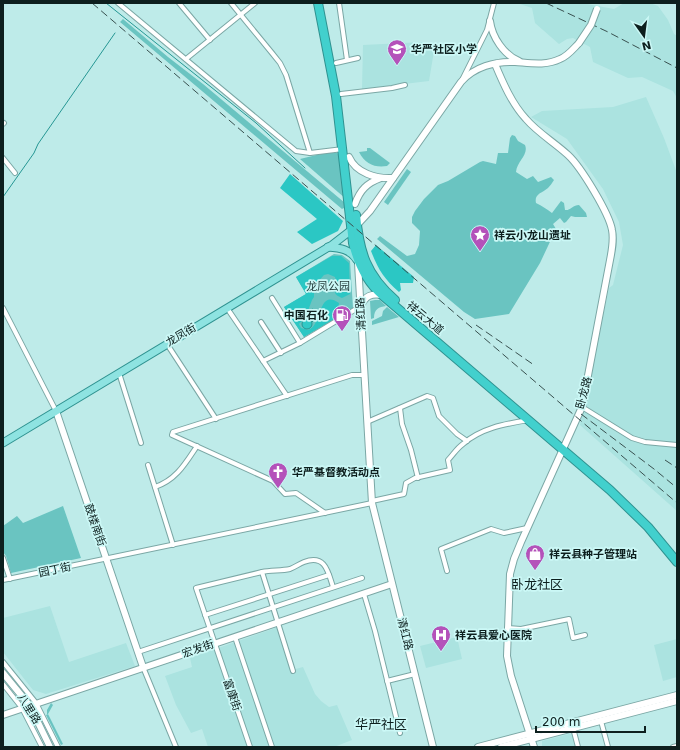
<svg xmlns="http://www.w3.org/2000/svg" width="680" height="750" viewBox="0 0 680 750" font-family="'DejaVu Sans','Noto Sans SC',sans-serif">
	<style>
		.built { fill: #abe3e0 }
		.green { fill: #6ac4c1 }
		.forest { fill: #2bc7c4 }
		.water { fill: #31cac7; stroke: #269794 }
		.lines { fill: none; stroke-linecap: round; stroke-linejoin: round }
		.stream { stroke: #269794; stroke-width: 1 }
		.street-casing { stroke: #7ba7a5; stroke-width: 6 }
		.secondary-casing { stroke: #7ba7a5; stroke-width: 8 }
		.primary-casing { stroke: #2f9290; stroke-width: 9 }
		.highway-casing { stroke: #2f9290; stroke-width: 10 }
		.street { stroke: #fff; stroke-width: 4 }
		.secondary { stroke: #fff; stroke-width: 6 }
		.primary { stroke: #8ee3e1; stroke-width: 7 }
		.highway { stroke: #42d0cd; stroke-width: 8 }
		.rail { stroke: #395150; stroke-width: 1; stroke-dasharray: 8 4; stroke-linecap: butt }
		.secondary-bridge-casing { stroke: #7ba7a5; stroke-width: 8; stroke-linecap: butt }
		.secondary-bridge { stroke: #fff; stroke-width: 6 }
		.labels { text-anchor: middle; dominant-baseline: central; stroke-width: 3.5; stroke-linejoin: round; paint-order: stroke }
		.poi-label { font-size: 11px; font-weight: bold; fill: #0d1f1e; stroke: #cbf8f6; text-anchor: start }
		.park-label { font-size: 11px; fill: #243c3b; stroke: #cbf8f6 }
		.street-label { font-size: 11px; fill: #0d1f1e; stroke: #cbf8f6 }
		.quarter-label { font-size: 13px; fill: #0d1f1e; stroke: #cbf8f6 }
	</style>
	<rect width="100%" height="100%" fill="#beebe9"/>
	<g class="built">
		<polygon points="517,3 582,3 614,9 624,3 650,3 658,6 668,20 674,34 677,36 677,98 673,91 642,77 628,78 593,62 590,47 573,38 567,39 559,44 535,23 532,8"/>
		<polygon points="423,42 426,48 434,51 429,81 362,89 363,45"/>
		<polygon points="646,97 664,138 677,173 677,511 580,425 609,288 613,285 623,245 619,222 603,189 567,139 531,117 542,111 613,107"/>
		<polygon points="50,606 69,662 126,643 135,666 46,694 33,690 3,652 3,618"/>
		<polygon points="278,627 292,670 303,667 315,694 321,701 329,707 337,705 352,740 334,747 208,747 202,729 191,733 176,705 165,676 192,667 190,658"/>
		<polygon points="457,637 462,659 426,668 420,646"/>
		<polygon points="677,639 677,677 663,681 654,645"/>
		<polygon points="573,733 577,747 542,747 542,741"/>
	</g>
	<g class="green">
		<polygon points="123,19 168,57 203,84 345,203 346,207 342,209 120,22"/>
		<path d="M512,135L515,136L518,141L525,145C529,155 517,161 516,172L527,179L533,176L538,182L551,177L554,180C552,183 550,186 548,188C542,193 534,194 536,203C542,206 547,209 552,213L561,201L564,203L565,210C570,211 573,205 579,205L586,213L587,217H575L571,216L566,222L564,223L560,218L553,224L556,229L540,263L509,314L475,319L464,312L377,239L380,236L407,256L415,254L419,245L420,231L412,223V217L415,211L424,199L438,185L448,181L480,162L483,161L496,164L498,153H508L510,138Z"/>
		<path d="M367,148H370L390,163L387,166C375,168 365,164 359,152L367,151Z"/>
		<polygon points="333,151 339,154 346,199 300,159"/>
		<polygon points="407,169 411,172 388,205 384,202"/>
		<polygon points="334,254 342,255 350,261 353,308 304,337 284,307 306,294 296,277"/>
		<path d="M375,300H380L386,306C379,307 374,309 374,318L371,319L370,301Z"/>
		<polygon points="387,307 399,317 372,325 372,321 382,316 383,311"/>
		<polygon points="63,506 81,558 11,573 6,556 3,552 3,526 17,516 23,523"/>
		<polygon points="51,703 53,705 48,714 63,744 61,745 46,715 48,714 47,714 47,710"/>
	</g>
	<g class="forest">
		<polygon points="290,174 343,221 338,231 312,244 297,232 317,219 280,188"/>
		<path d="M376,245L414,277L413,283H400L401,290L399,292C384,279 378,269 371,251Z"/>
		<path d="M332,256H341L349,263L350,294L342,298C333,294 335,293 337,285L335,277L328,274L324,275L314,286V297L312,300L306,316L299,324L301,328L308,330C323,326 317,288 339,303L338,310L340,316L304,337L284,307L306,294L296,277Z"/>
	</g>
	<g class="water">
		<polygon points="312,309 317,311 315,319 312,322 307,317"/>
		<circle cx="307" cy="324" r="5"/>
	</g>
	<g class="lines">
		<g class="stream">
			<polyline points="106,3 256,123 305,168"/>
			<polyline points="3,197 34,153 38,144 115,33"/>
		</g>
		<defs>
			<g id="street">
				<polyline points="118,3 296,151 310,153 343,149"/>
				<polyline points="179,3 210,40"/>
				<polyline points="231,3 272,53 280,63 286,75 310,153"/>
				<polyline points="339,3 347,60"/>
				<polyline points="186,59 255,3"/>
				<polyline points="336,63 358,58"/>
				<polyline points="462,80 487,30 494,3"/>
				<polyline points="341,94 392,88 405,85"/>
				<polyline points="3,124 4,123"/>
				<polyline points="3,158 15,173"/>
				<polyline points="272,298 300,343"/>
				<polyline points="3,308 56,411"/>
				<polyline points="227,308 287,396"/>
				<polyline points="261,322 281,353"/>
				<polyline points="167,344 216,419"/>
				<polyline points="263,361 300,343 361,306"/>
				<polyline points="119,373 141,443"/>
				<polyline points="582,407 632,438 645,442 677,445"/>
				<polyline points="400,408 402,424 411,450 418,478"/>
				<polyline points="367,422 427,396 433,398 439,416 457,434 467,441"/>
				<polyline points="148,465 173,545"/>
				<path d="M155,487C176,480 185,464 197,446"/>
				<path d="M372,501L404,494L406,483L415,478L450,470L448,460C453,455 457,448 463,444C481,428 505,424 528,420"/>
				<polyline points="325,513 296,493 285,494 273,481 172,435 173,432 352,375 364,375"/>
				<polyline points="3,558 10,579"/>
				<polyline points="447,571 441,549 491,529 504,533 527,528"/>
				<polyline points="262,572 293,671"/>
				<polyline points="3,580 372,503"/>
				<polyline points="364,594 375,631 400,733"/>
				<polyline points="205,615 329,575"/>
				<polyline points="507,628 521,629 569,619 573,638 585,635"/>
				<polyline points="235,637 272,747"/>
				<polyline points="138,652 362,578"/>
				<polyline points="3,662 36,703 58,747"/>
				<polyline points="143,667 176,747"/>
				<polyline points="387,681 415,674"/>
				<polyline points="3,684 22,708 42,747"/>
				<polyline points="601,721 608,747"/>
				<polyline points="573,728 578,747"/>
				<path d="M250,747L196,588L262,572C271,570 281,571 290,569C295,567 299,564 304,562C325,554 328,571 333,587"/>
				<polyline points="673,747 677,746"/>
			</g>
			<g id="secondary">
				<path d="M490,21C492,37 504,55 519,61"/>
				<path d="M495,64C503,83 512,104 526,119C538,133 554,142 568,155C581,167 609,213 612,230C614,240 612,250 610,260L582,407L521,542L514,559L510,574L507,656L511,676L534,747"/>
				<path d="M349,157C356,173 376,179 393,178"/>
				<path d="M355,204C360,190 367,183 381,178"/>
				<path d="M357,227V225L370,211L461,82C474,67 495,61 515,62C530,63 546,66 560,59C568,56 573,49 579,43"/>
				<polyline points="358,263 372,503 433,747"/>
				<path d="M361,306C365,296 371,293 382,295"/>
				<polyline points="56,411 143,667"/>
				<polyline points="3,673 30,706 50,747"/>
				<polyline points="3,715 392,584"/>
				<polyline points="478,747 677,695"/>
				<polyline points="501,747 677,701"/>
			</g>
			<g id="primary">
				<path d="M328,247C340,248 350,249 357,260"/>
				<polyline points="3,443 332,245 354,228"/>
			</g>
			<g id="highway">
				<path d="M318,3L336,96L353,243C358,264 366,281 382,295L610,490L648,527L677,562"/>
				<path d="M356,215C359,251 366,275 395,300"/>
			</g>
		</defs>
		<use href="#street" class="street-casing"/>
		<use href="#secondary" class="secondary-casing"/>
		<use href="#primary" class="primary-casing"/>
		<use href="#highway" class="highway-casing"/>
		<use href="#street" class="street"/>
		<use href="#secondary" class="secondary"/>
		<use href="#primary" class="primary"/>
		<use href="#highway" class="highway"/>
		<g class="rail">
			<polyline points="92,3 677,503"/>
			<polyline points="546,3 608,32 677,68"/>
			<polyline points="476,325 534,365"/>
			<polyline points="581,414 654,469 677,488"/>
			<polyline points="665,460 677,468"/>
		</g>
		<defs>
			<polyline id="secondary-bridge" points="579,43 591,25 597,9"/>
		</defs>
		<use href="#secondary-bridge" class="secondary-bridge-casing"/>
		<use href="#secondary-bridge" class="secondary-bridge"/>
	</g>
	<defs>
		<symbol id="school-pin" viewBox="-11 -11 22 30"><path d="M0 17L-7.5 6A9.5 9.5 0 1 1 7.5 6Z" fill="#b452ba" stroke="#cbf8f6"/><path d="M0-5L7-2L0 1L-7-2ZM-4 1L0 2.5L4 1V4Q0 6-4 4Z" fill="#fff"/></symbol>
		<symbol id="sight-pin" viewBox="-11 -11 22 30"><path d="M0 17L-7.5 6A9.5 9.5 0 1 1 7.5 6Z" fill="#b452ba" stroke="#cbf8f6"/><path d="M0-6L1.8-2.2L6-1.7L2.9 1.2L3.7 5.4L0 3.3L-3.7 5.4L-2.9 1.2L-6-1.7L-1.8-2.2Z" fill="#fff"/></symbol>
		<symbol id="fuel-pin" viewBox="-11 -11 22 30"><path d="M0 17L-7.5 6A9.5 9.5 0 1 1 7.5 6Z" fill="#b452ba" stroke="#cbf8f6"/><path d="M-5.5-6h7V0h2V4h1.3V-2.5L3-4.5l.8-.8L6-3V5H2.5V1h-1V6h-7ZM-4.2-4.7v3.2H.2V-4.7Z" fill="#fff"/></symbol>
		<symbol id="church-pin" viewBox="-11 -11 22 30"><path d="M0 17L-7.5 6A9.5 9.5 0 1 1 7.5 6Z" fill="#b452ba" stroke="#cbf8f6"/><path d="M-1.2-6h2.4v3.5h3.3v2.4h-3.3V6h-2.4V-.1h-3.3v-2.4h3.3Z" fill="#fff"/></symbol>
		<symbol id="shop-pin" viewBox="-11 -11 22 30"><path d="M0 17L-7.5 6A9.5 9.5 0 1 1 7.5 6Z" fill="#b452ba" stroke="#cbf8f6"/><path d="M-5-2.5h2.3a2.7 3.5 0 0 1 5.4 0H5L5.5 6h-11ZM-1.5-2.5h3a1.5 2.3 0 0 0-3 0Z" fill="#fff"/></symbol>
		<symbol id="hospital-pin" viewBox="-11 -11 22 30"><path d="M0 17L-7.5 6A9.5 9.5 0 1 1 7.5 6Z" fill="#b452ba" stroke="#cbf8f6"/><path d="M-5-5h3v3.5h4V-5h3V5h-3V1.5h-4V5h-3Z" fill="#fff"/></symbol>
	</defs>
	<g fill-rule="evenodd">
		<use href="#school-pin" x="386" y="38" width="22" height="30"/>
		<use href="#sight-pin" x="469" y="224" width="22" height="30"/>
		<use href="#fuel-pin" x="331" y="304" width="22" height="30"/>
		<use href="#church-pin" x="267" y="461" width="22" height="30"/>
		<use href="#shop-pin" x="524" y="543" width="22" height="30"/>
		<use href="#hospital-pin" x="430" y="624" width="22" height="30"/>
	</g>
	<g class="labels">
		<g class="poi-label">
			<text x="411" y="49">华严社区小学</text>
			<text x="494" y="235">祥云小龙山遗址</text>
			<text x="328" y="315" text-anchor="end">中国石化</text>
			<text x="292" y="472">华严基督教活动点</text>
			<text x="549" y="554">祥云县种子管理站</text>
			<text x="455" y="635">祥云县爱心医院</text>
		</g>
		<g class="park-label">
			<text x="328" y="286">龙凤公园</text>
		</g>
		<g class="street-label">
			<text transform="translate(361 314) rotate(-93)">清红路</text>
			<text transform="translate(425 318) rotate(40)">祥云大道</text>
			<text transform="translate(181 335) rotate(-31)">龙凤街</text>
			<text transform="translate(584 393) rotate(-75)">卧龙路</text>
			<text transform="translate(95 525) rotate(71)">鼓楼南街</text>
			<text transform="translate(55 570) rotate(-12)">园丁街</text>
			<text transform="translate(405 634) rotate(76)">清红路</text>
			<text transform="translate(198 649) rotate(-19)">宏发街</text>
			<text transform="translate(232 695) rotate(71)">富康街</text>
			<text transform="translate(29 709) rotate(58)">八里路</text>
		</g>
		<g class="quarter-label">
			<text x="537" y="584">卧龙社区</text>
			<text x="381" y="724">华严社区</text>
		</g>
	</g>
	<rect width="680" height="750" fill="none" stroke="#0d1f1e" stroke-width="8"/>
	<g transform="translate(644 36) rotate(166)" stroke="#cbf8f6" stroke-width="3" paint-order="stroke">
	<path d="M0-3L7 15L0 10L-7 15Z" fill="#0d1f1e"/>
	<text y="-6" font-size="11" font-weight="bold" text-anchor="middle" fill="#0d1f1e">N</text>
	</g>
	<path d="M536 726v6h109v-6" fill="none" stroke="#0d1f1e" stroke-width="2"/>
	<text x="542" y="726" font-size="12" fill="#0d1f1e" stroke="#cbf8f6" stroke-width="3" paint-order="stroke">200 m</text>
</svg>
